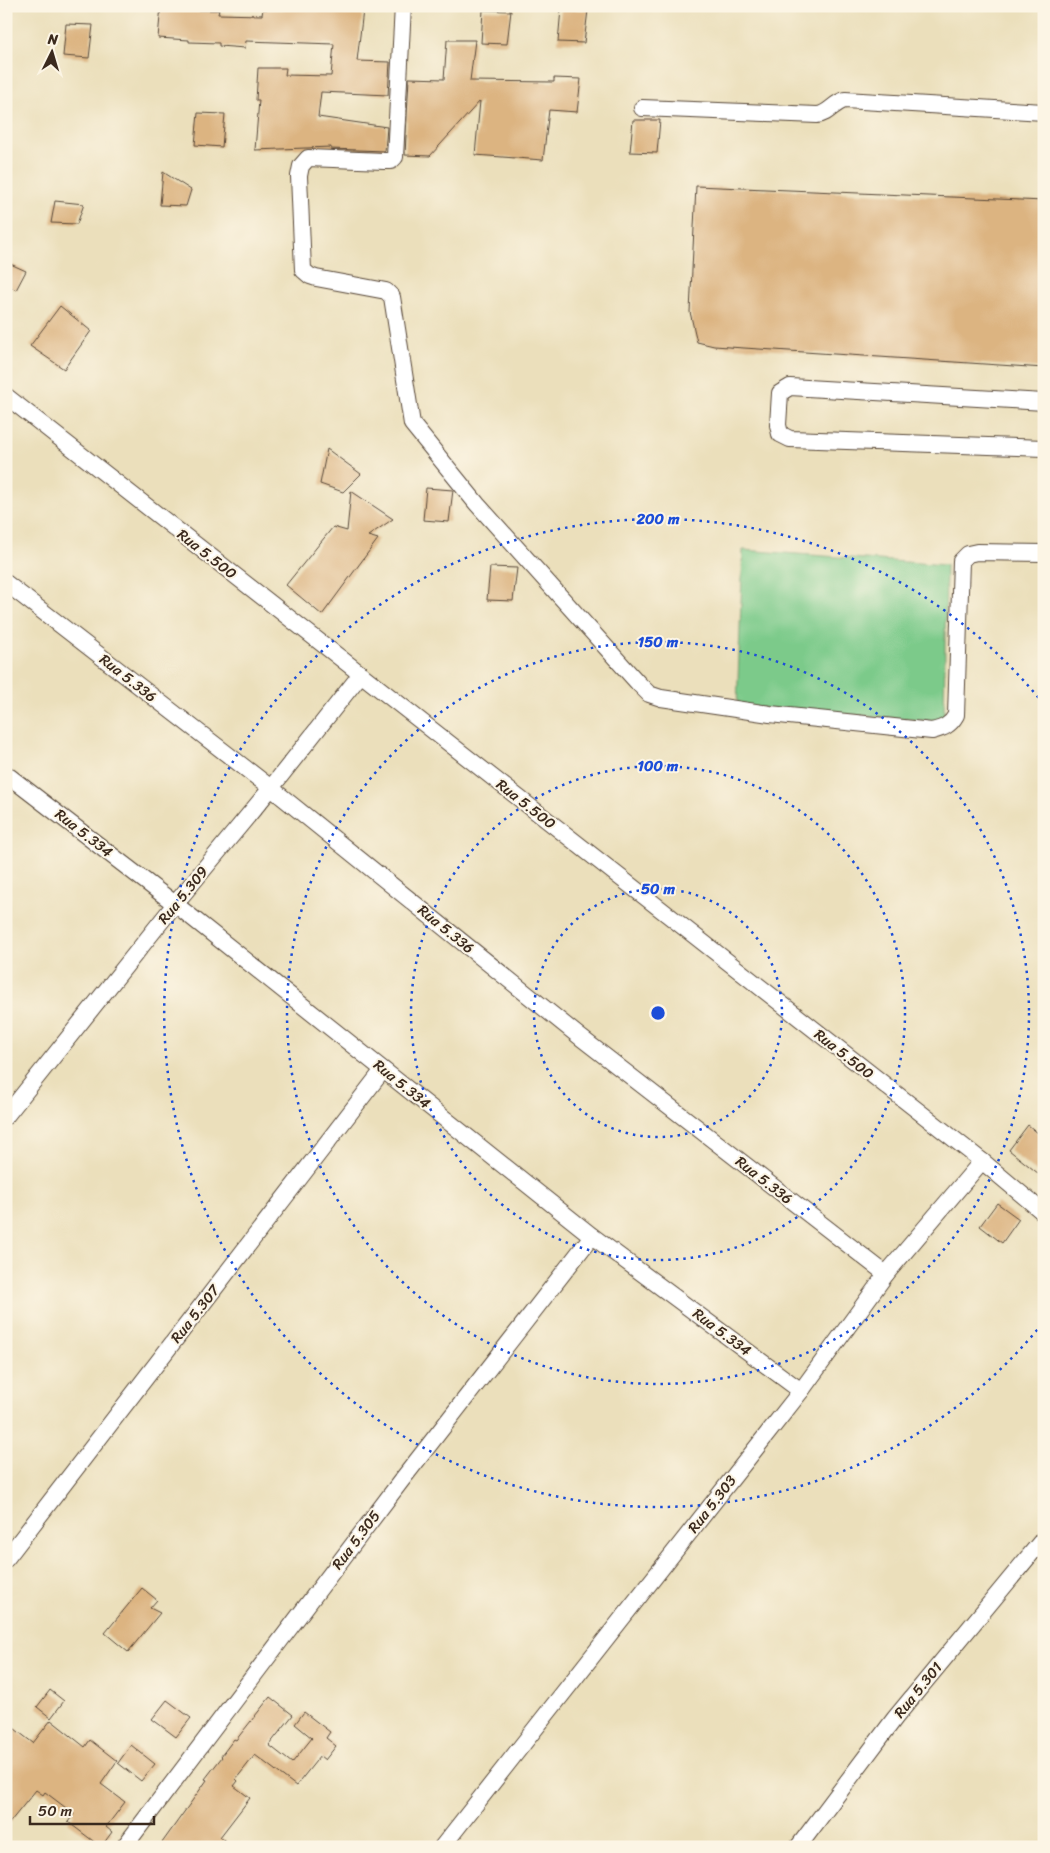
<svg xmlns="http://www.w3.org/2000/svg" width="1050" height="1853" viewBox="0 0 1050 1853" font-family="Sriracha,sans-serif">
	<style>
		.green { fill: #7cca8a; stroke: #5c7a54 }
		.building { fill: #dcb481 }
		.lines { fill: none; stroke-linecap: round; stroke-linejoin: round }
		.minor-casing { stroke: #554536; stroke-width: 18 }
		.minor { stroke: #fff; stroke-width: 16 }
		.ring { fill: none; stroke: #1d4ed8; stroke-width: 2.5; stroke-dasharray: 2.5 5 }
		.labels { text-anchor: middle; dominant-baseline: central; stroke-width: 4; stroke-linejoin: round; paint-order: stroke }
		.street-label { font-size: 15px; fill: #3b2a1e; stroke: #fcf5e5 }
		.centre { fill: #1d4ed8; stroke: #fcf5e5; stroke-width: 2.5 }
		.ring-label { font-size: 15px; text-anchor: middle; font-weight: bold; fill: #1d4ed8; stroke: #fcf5e5; stroke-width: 4; stroke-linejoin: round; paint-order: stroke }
	</style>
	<rect width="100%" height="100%" fill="#fcf5e5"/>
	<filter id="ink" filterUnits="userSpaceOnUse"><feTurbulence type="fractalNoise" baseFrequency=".02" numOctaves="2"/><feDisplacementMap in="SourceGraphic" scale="10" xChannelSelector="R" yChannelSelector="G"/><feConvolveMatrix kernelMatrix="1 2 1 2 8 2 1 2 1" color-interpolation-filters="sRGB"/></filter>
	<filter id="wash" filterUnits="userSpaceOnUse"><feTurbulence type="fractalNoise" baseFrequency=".0096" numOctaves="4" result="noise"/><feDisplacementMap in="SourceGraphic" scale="20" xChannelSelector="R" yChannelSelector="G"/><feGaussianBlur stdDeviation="1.12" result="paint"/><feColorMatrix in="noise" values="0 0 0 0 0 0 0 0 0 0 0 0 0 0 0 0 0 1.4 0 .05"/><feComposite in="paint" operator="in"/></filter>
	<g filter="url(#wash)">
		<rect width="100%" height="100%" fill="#ebdfbb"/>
		<polygon class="green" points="743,550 946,565 944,722 737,706"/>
		<g id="blocks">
			<g class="building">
				<polygon points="161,6 188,7 188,10 219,10 218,14 262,15 263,9 363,10 357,61 390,62 388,95 321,92 318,117 387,127 385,151 331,149 331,147 255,150 259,100 256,100 258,68 286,68 285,75 331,76 334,44 246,41 245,48 219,46 219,43 189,42 189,40 158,38"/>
				<polygon points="561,9 588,10 584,43 558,42"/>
				<polygon points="483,10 511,11 507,44 481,43"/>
				<polygon points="66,24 93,25 89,58 63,56"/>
				<polygon points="447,40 475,40 470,81 554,82 554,78 581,79 577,112 549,110 543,160 475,155 480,101 430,156 405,155 409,78 444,79"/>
				<polygon points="198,113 225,114 222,147 195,145"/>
				<polygon points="633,120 660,120 657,153 630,152"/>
				<polygon points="163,172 191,190 186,206 160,205"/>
				<polygon points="696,186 1044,201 1044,368 714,346 697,342 690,312"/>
				<polygon points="55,201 84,204 77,224 51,223"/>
				<polygon points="6,262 26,271 16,290 6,284"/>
				<polygon points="60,306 91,331 64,369 30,346"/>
				<polygon points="327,449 361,474 343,492 320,484"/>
				<polygon points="426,488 453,490 449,522 423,520"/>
				<polygon points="351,491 393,519 368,536 378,539 322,615 286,585 333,527 347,531"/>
				<polygon points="490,567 517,568 513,601 487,600"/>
				<polygon points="1028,1125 1044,1138 1044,1178 1009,1150"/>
				<polygon points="997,1203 1019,1219 1002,1243 980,1226"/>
				<polygon points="142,1588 157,1600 150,1608 160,1613 128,1652 105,1633"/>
				<polygon points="50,1690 64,1701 51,1718 37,1707"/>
				<polygon points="270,1697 293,1715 269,1745 292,1763 312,1738 295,1724 304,1712 330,1732 326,1738 336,1746 325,1760 320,1756 296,1786 255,1755 236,1779 238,1781 234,1786 250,1798 220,1837 233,1847 159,1847 207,1780 205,1779 222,1757 221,1756 234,1739 236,1740"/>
				<polygon points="167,1700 191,1718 176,1737 152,1719"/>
				<polygon points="51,1720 85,1747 90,1740 117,1761 101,1784 125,1802 106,1827 112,1832 101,1847 68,1822 74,1814 45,1792 43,1795 36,1790 6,1827 6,1722 33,1743"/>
				<polygon points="131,1745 155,1764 141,1781 118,1763"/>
			</g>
		</g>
	</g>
	<g filter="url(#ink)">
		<use href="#blocks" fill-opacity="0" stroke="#554536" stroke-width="1"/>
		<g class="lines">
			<defs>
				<g id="minor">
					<path d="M403,6L395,157L391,161H384L308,158L301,166L299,176L303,270L310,276L316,278L386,291L392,297L412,424L477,504L638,683L649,694L661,698L770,714L932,731C943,728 950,726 956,715L961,561L968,554L977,552L1044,553"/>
					<path d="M642,108L817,115C829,114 833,103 845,100L1044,112"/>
					<polyline points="6,396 982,1161 1044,1213"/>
					<polyline points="1044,402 790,387 780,393 778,425 780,434 790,439 1044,448"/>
					<polyline points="6,583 271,788 580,1037 886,1274"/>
					<polyline points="6,774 175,904 592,1236 801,1391"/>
					<polyline points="6,1116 175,904 271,788 361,674"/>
					<polyline points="6,1559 383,1070"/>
					<polyline points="124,1847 401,1481 592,1236"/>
					<polyline points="442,1847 801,1391 886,1274 982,1161"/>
					<polyline points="798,1847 895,1718 1044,1538"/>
				</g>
			</defs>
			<use href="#minor" class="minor-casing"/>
			<use href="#minor" class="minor"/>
		</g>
	</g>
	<g class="ring">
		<circle cx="658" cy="1013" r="124"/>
		<circle cx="658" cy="1013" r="247"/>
		<circle cx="658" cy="1013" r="371"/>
		<path d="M1042 1324A494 494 0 1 1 1042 702"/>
	</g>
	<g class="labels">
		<g class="street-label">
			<text transform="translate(207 554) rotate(38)">Rua 5.500</text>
			<text transform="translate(128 678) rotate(38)">Rua 5.336</text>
			<text transform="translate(526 804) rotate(38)">Rua 5.500</text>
			<text transform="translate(84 833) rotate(38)">Rua 5.334</text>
			<text transform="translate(183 895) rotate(-51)">Rua 5.309</text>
			<text transform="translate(446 929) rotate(39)">Rua 5.336</text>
			<text transform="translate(844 1054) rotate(38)">Rua 5.500</text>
			<text transform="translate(402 1084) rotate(39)">Rua 5.334</text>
			<text transform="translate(764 1180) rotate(38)">Rua 5.336</text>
			<text transform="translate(195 1314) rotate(-52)">Rua 5.307</text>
			<text transform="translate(722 1332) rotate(37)">Rua 5.334</text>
			<text transform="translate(712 1504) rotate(-52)">Rua 5.303</text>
			<text transform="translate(356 1540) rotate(-53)">Rua 5.305</text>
			<text transform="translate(918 1690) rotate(-51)">Rua 5.301</text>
		</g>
	</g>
	<circle cx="658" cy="1013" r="8" class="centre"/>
	<g class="ring-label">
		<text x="658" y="524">200 m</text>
		<text x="658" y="647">150 m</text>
		<text x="658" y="771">100 m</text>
		<text x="658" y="894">50 m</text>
	</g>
	<rect width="1050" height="1853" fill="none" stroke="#fcf5e5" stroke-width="25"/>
	<g transform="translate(52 52) rotate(5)" stroke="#fcf5e5" stroke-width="4" paint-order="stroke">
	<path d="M0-4L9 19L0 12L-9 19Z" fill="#3b2a1e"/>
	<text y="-8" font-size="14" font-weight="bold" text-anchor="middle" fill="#3b2a1e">N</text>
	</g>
	<path d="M30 1816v8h124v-8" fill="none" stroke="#3b2a1e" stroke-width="2.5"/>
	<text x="38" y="1816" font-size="15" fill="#3b2a1e" stroke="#fcf5e5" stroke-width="4" paint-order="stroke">50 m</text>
</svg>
